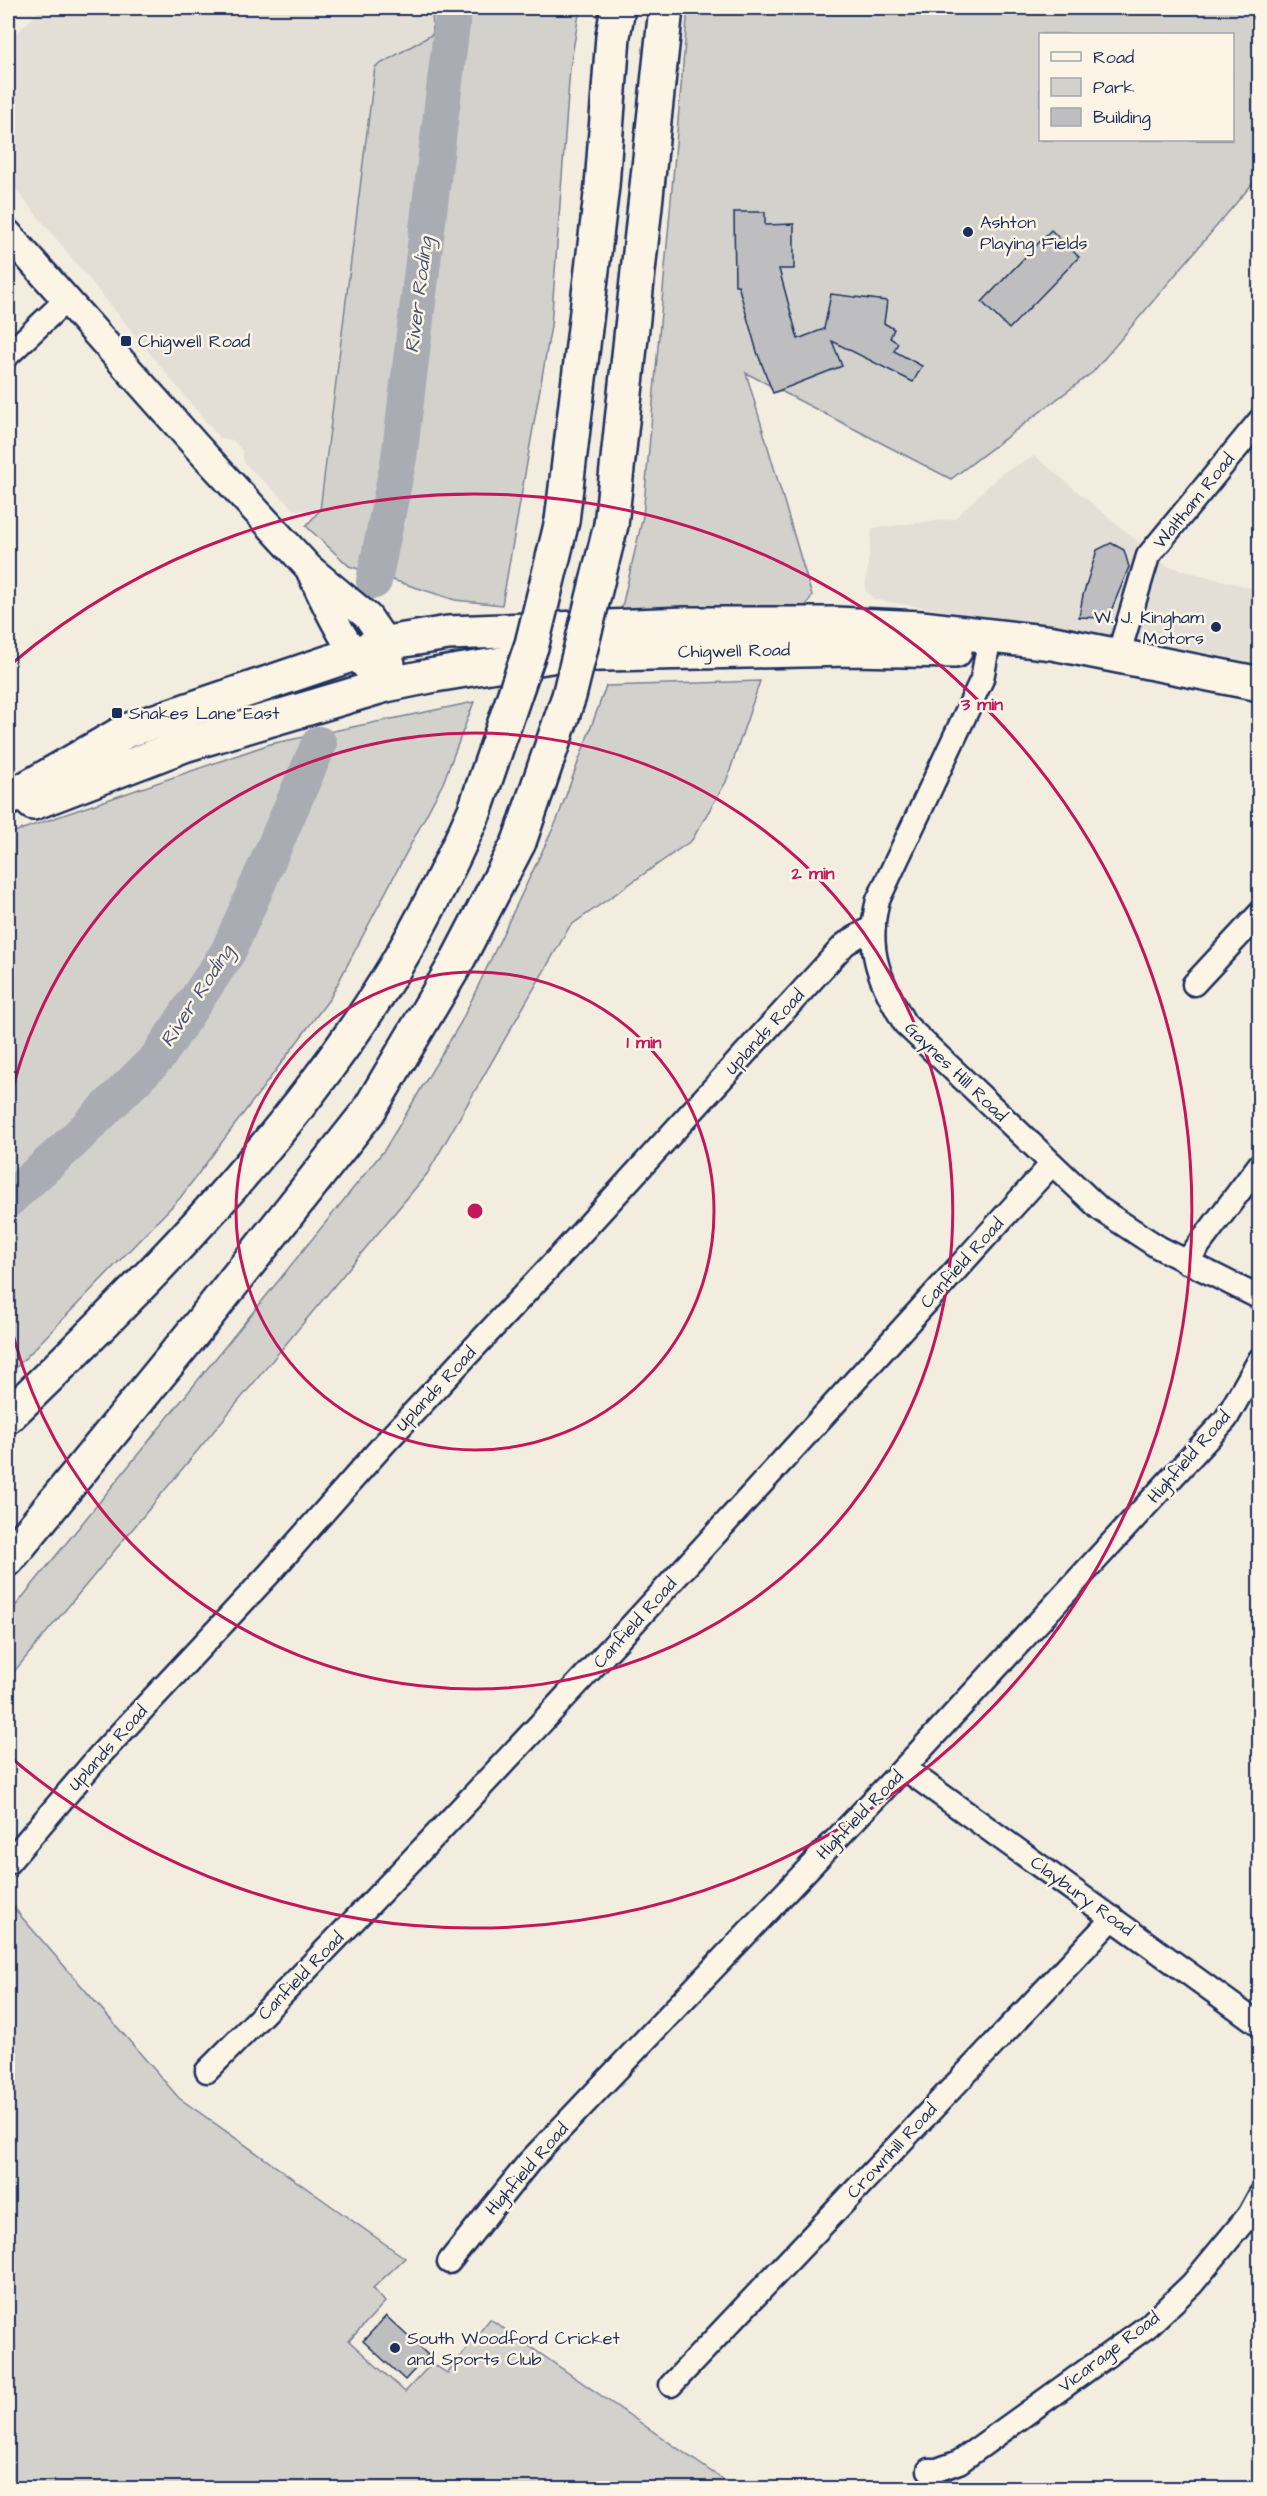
<svg xmlns="http://www.w3.org/2000/svg" width="1267" height="2496" viewBox="0 0 1267 2496" font-family="'Architects Daughter',sans-serif">
	<style>
		.built { fill: #e3dfd6 }
		.green { fill: #d3d1cc; stroke: #778095; stroke-width: 1.5; fill-rule: evenodd }
		.lines { fill: none; stroke-linecap: round; stroke-linejoin: round }
		.river { stroke: #a9acb3; stroke-width: 36 }
		.building { fill: #bebec0; stroke: #1b2f5e; stroke-width: 1.5 }
		.minor-casing { stroke: #1b2f5e; stroke-width: 27 }
		.tertiary-casing { stroke: #1b2f5e; stroke-width: 32 }
		.primary-casing { stroke: #1b2f5e; stroke-width: 38 }
		.motorway-casing { stroke: #1b2f5e; stroke-width: 38 }
		.minor { stroke: #fcf5e5; stroke-width: 22 }
		.tertiary { stroke: #fcf5e5; stroke-width: 27 }
		.primary { stroke: #fcf5e5; stroke-width: 33 }
		.motorway { stroke: #fcf5e5; stroke-width: 33 }
		.motorway-bridge-casing { stroke: #1b2f5e; stroke-width: 38; stroke-linecap: butt }
		.motorway-bridge { stroke: #fcf5e5; stroke-width: 33 }
		.ring { fill: none; stroke: #c2185b; stroke-width: 3 }
		.poi-dot { fill: #1b2f5e; stroke: #fcf5e5; stroke-width: 2 }
		.labels { text-anchor: middle; dominant-baseline: central; stroke-width: 5; stroke-linejoin: round; paint-order: stroke }
		.poi-label { font-size: 18px; fill: #1b2f5e; stroke: #fcf5e5; text-anchor: start }
		.street-label { font-size: 18px; fill: #1b2f5e; stroke: #fcf5e5 }
		.water-label { font-size: 20px; font-style: italic; fill: #465478; stroke: #fcf5e5 }
		.centre { fill: #c2185b; stroke: #fcf5e5; stroke-width: 3 }
		.ring-label { font-size: 18px; text-anchor: middle; font-weight: bold; fill: #c2185b; stroke: #fcf5e5; stroke-width: 5; stroke-linejoin: round; paint-order: stroke }
	</style>
	<rect width="100%" height="100%" fill="#f3ede0"/>
	<filter id="ink" filterUnits="userSpaceOnUse"><feTurbulence type="fractalNoise" baseFrequency=".0167" numOctaves="2"/><feDisplacementMap in="SourceGraphic" scale="12" xChannelSelector="R" yChannelSelector="G"/><feConvolveMatrix kernelMatrix="1 2 1 2 8 2 1 2 1" color-interpolation-filters="sRGB"/></filter>
	<g filter="url(#ink)">
		<g class="built">
			<polygon points="42,8 432,8 433,34 375,67 319,510 295,510 244,463 242,451 233,440 220,439 8,180 8,42"/>
			<polygon points="1035,456 1167,566 1259,590 1259,664 1150,641 875,600 865,590 872,528 954,519 1002,473"/>
		</g>
		<g class="green">
			<polygon points="432,8 580,8 570,68 551,326 502,605 455,600 349,566 306,526 320,510 375,67 433,34"/>
			<path d="M688,8H1259V176L1093,372L951,479L746,373L812,596L802,612L621,611L643,516ZM1040,34H1232V140H1040Z"/>
			<polygon points="760,681 726,782 692,840 570,926 427,1174 8,1679 8,1615 385,1149 461,1022 557,820 606,686"/>
			<polygon points="474,702 443,783 330,998 180,1198 8,1376 8,834 270,744"/>
			<polygon points="8,1898 19,1914 179,2098 405,2258 373,2288 385,2302 349,2341 405,2392 432,2363 447,2373 490,2319 735,2488 8,2488"/>
		</g>
		<g class="lines">
			<g class="river">
				<polyline points="374,581 399,458 454,8"/>
				<polyline points="8,1200 71,1143 158,1057 228,952 319,744"/>
			</g>
		</g>
		<g class="building">
			<polygon points="734,212 765,212 765,225 794,224 794,269 779,269 798,339 824,329 831,294 887,301 884,323 894,329 890,338 898,343 894,351 922,366 913,382 832,341 842,366 773,393 757,352 738,285 735,285"/>
			<polygon points="1051,230 1079,257 1009,329 982,302"/>
			<polygon points="1111,543 1124,550 1129,567 1111,611 1103,618 1079,617 1083,595 1097,550"/>
			<polygon points="386,2316 428,2355 405,2380 363,2341"/>
		</g>
		<g class="lines">
			<defs>
				<g id="minor">
					<polyline points="8,355 66,300"/>
					<path d="M990,636L982,679L878,900C865,951 880,981 905,1024L1100,1209L1158,1247L1260,1298"/>
					<polyline points="1118,656 1148,556 1260,420"/>
					<polyline points="1194,984 1260,913"/>
					<polyline points="1186,1262 1260,1164"/>
					<polyline points="904,1768 1260,2025"/>
					<polyline points="8,1863 100,1755 269,1574 384,1444 559,1257 845,944 874,926"/>
					<path d="M207,2071C498,1778 774,1470 1052,1164"/>
					<polyline points="449,2262 529,2162 904,1768 1226,1419 1260,1359"/>
					<polyline points="671,2385 1113,1918"/>
					<polyline points="929,2470 937,2470 959,2462 1148,2326 1192,2284 1249,2215 1260,2195"/>
				</g>
				<path id="tertiary" d="M8,234L198,448L309,568L368,617L386,643L391,664L386,685C347,655 329,611 309,568"/>
				<g id="primary">
					<polyline points="8,799 126,731 386,643 448,633 687,624 835,624 921,628 1053,643 1260,684"/>
					<polyline points="33,803 184,745 386,685 435,675 557,655 850,649 955,651"/>
				</g>
				<g id="motorway">
					<polyline points="562,521 602,186 613,36 618,8"/>
					<polyline points="611,525 666,8"/>
					<path d="M8,1416C147,1283 295,1133 395,967C425,917 451,864 475,810"/>
					<polyline points="8,1559 201,1323 368,1112 455,965 519,842"/>
				</g>
			</defs>
			<use href="#minor" class="minor-casing"/>
			<use href="#tertiary" class="tertiary-casing"/>
			<use href="#primary" class="primary-casing"/>
			<use href="#motorway" class="motorway-casing"/>
			<use href="#minor" class="minor"/>
			<use href="#tertiary" class="tertiary"/>
			<use href="#primary" class="primary"/>
			<use href="#motorway" class="motorway"/>
			<defs>
				<g id="motorway-bridge">
					<polyline points="475,810 532,644 562,521"/>
					<polyline points="519,842 569,696 611,525"/>
				</g>
			</defs>
			<use href="#motorway-bridge" class="motorway-bridge-casing"/>
			<use href="#motorway-bridge" class="motorway-bridge"/>
		</g>
	</g>
	<g class="ring">
		<circle cx="475" cy="1211" r="239"/>
		<path d="M8 1108A478 478 0 1 1 8 1314"/>
		<path d="M9 666A717 717 0 1 1 9 1756"/>
	</g>
	<g class="poi-dot">
		<circle cx="968" cy="232" r="6"/>
		<rect x="120" y="335" width="12" height="12" rx="3"/>
		<circle cx="1216" cy="627" r="6"/>
		<rect x="111" y="707" width="12" height="12" rx="3"/>
		<circle cx="395" cy="2348" r="6"/>
	</g>
	<g class="labels">
		<g class="poi-label">
			<text x="980" y="222">Ashton<tspan x="980" dy="21">Playing Fields</tspan></text>
			<text x="138" y="341">Chigwell Road</text>
			<text x="1204" y="617" text-anchor="end">W. J. Kingham<tspan x="1204" dy="21">Motors</tspan></text>
			<text x="129" y="713">Snakes Lane East</text>
			<text x="407" y="2338">South Woodford Cricket<tspan x="407" dy="21">and Sports Club</tspan></text>
		</g>
		<g class="street-label">
			<text transform="translate(1194 501) rotate(-51)">Waltham Road</text>
			<text transform="translate(734 651) rotate(-1)">Chigwell Road</text>
			<text transform="translate(765 1032) rotate(-48)">Uplands Road</text>
			<text transform="translate(956 1072) rotate(44)">Gaynes Hill Road</text>
			<text transform="translate(962 1263) rotate(-48)">Canfield Road</text>
			<text transform="translate(436 1389) rotate(-47)">Uplands Road</text>
			<text transform="translate(1189 1457) rotate(-49)">Highfield Road</text>
			<text transform="translate(635 1623) rotate(-48)">Canfield Road</text>
			<text transform="translate(108 1748) rotate(-48)">Uplands Road</text>
			<text transform="translate(860 1815) rotate(-46)">Highfield Road</text>
			<text transform="translate(1082 1896) rotate(36)">Claybury Road</text>
			<text transform="translate(301 1976) rotate(-46)">Canfield Road</text>
			<text transform="translate(892 2151) rotate(-47)">Crownhill Road</text>
			<text transform="translate(527 2169) rotate(-49)">Highfield Road</text>
			<text transform="translate(1109 2352) rotate(-37)">Vicarage Road</text>
		</g>
		<g class="water-label">
			<text transform="translate(419 295) rotate(-83)">River Roding</text>
			<text transform="translate(197 996) rotate(-57)">River Roding</text>
		</g>
	</g>
	<circle cx="475" cy="1211" r="9" class="centre"/>
	<g class="ring-label">
		<text x="982" y="710">3 min</text>
		<text x="813" y="879">2 min</text>
		<text x="644" y="1048">1 min</text>
	</g>
	<rect width="1267" height="2496" fill="none" stroke="#fcf5e5" stroke-width="30"/>
	<rect x="15" y="15" width="1237" height="2466" fill="none" stroke="#1b2f5e" stroke-width="2" filter="url(#ink)"/>
	<rect x="1039" y="33" width="195" height="108" fill="#fcf5e5" stroke="#a2a6af" stroke-width="1.5"/>
	<rect x="1051" y="52" width="30" height="9" fill="#fcf5e5" stroke="#a2a6af" stroke-width="1.5"/>
	<text x="1093" y="63" font-size="18" fill="#1b2f5e">Road</text>
	<rect x="1051" y="78" width="30" height="18" fill="#d3d1cc" stroke="#a2a6af" stroke-width="1.5"/>
	<text x="1093" y="93" font-size="18" fill="#1b2f5e">Park</text>
	<rect x="1051" y="108" width="30" height="18" fill="#bebec0" stroke="#a2a6af" stroke-width="1.5"/>
	<text x="1093" y="123" font-size="18" fill="#1b2f5e">Building</text>
</svg>
